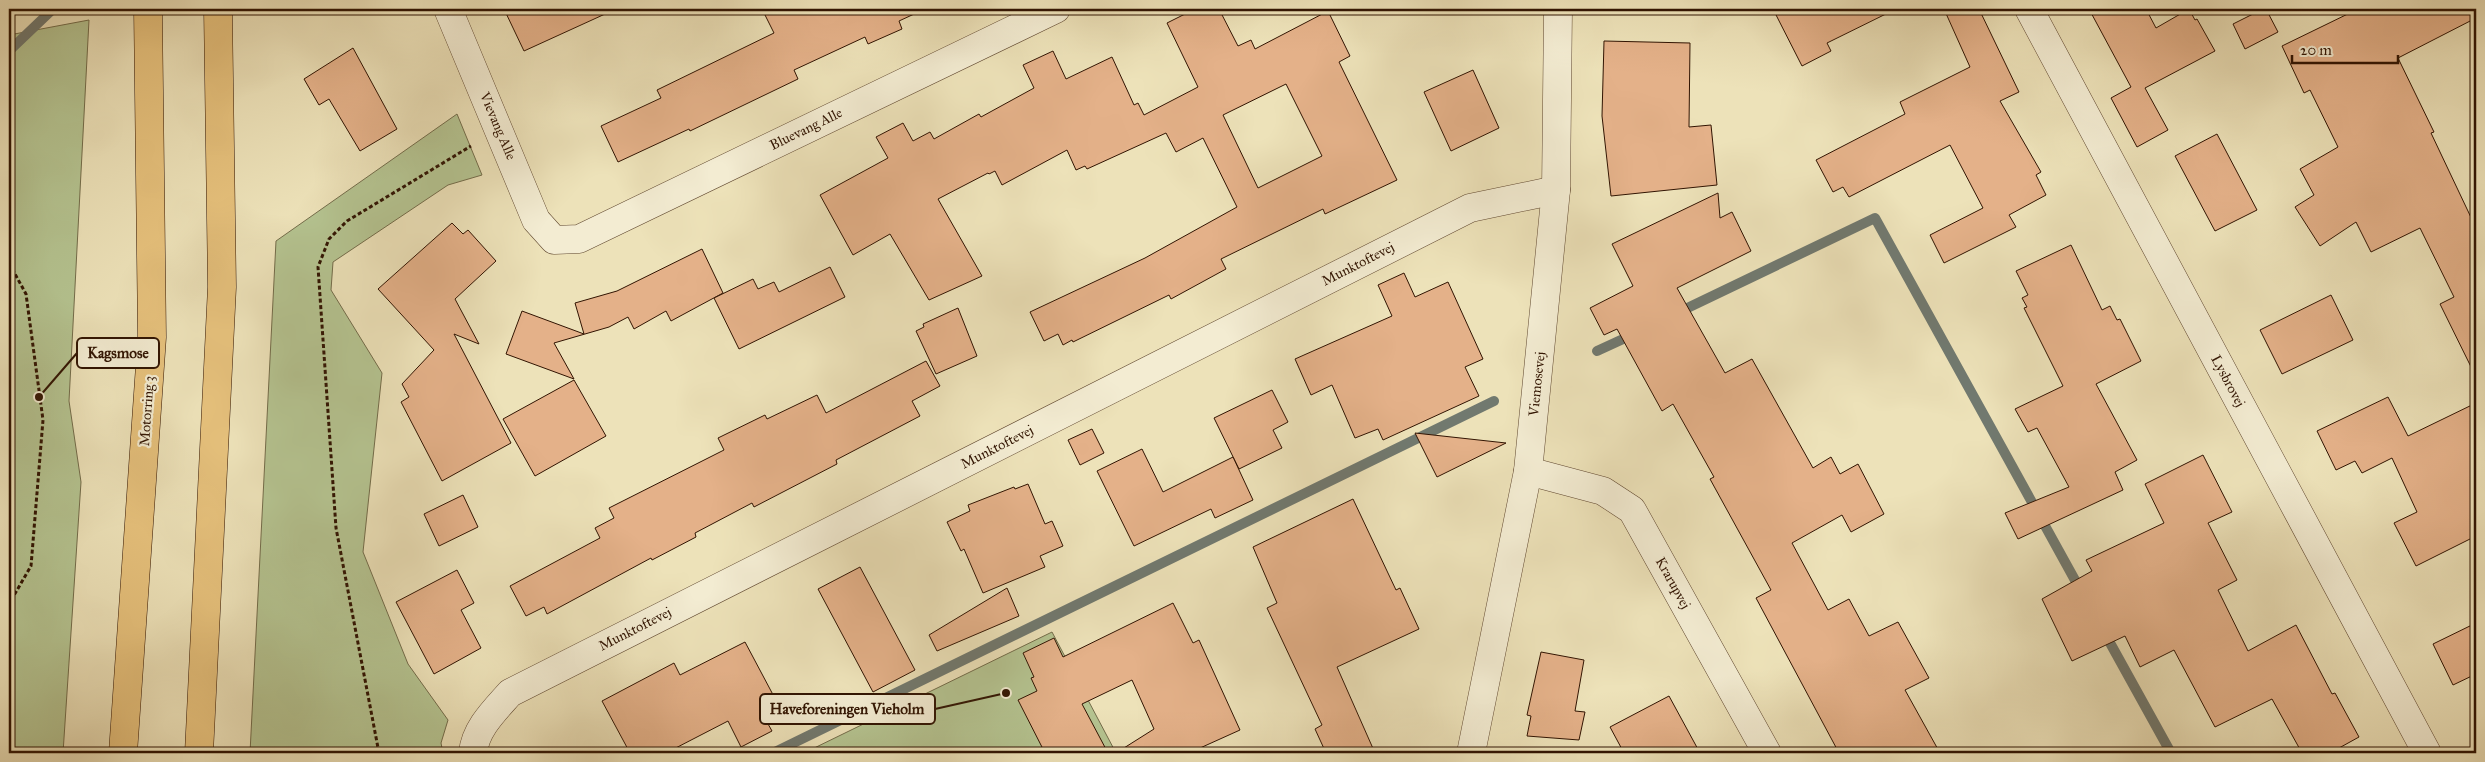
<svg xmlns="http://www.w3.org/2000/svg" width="2485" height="762" viewBox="0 0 2485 762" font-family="'IM FELL Great Primer',serif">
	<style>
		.green { fill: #b5c491; stroke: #736c4a }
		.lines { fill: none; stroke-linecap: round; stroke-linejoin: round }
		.stream { stroke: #71796f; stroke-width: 10 }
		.building { fill: #e4b189; stroke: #311402; fill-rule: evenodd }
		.minor-casing { stroke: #604830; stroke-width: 29 }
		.motorway-casing { stroke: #311402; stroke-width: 29 }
		.path { stroke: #311402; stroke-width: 3; stroke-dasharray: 4 2.5; stroke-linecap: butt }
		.minor { stroke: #f3ecd2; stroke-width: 28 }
		.motorway { stroke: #e6c17c; stroke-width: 28 }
		.labels { text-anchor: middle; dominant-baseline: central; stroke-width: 4.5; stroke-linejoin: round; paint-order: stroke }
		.street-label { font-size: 14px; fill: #311402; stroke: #f3ecd2 }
		.leader { fill: none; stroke: #311402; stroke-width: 2 }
		.callout-dot { fill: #311402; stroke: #f3ecd2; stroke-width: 2 }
		.callout { fill: #f3ecd2; stroke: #311402; stroke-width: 2 }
		.callout-label { font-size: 15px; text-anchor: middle; font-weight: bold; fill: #311402 }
	</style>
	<rect width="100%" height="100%" fill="#ede2b9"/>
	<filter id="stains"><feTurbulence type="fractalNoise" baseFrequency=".004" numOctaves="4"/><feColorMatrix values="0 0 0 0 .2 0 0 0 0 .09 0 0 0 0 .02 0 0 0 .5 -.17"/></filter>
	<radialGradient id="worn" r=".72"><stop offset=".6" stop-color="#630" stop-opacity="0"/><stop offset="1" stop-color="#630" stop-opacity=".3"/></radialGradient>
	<g class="green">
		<polygon points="89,20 69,401 81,482 63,753 9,753 9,35"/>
		<polygon points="457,114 482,175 448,185 333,262 331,290 382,373 363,552 408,664 448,720 441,743 443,753 250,753 276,241"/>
		<polygon points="1052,632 1116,753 804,753"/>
	</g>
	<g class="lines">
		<g class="stream">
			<polyline points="9,51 53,9"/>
			<polyline points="1677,313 1875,218 2081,591"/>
			<polyline points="1597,351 1634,334"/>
			<polyline points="2104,632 2171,753"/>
			<polyline points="773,753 1494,401"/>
		</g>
	</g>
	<g class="building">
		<polygon points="504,9 616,9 524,51"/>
		<polygon points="762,9 925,9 899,21 902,29 868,44 865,37 794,70 798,79 690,131 689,129 618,162 601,126 661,98 657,90 774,33"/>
		<path d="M1195,9H1219L1238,46L1251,40L1255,49L1328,11L1350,56L1339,62L1397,180L1325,214L1323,209L1221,259L1226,269L1171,299L1169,295L1073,342L1072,340L1063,345L1058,334L1044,341L1030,312L1145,258L1237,207L1203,138L1176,152L1166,133L1087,169L1085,166L1076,170L1067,150L1002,185L995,171L989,174L988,173L938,199L982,276L929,300L890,234L853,255L820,195L888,158L876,137L903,123L913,141L930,132L934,139L979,114L981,117L1034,88L1023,65L1053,51L1066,79L1112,57L1134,105L1138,103L1144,115L1198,87L1167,23ZM1286,84L1322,156L1258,188L1223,115Z"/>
		<polygon points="1773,9 1896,9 1827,43 1831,51 1802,66"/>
		<polygon points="1944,9 1979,9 2019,92 2000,101 2041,172 2036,175 2046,195 2009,215 2016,227 1944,263 1930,235 1983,208 1950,145 1849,197 1843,187 1833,192 1816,160 1905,114 1900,102 1970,67"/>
		<polygon points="2089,9 2146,9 2156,28 2189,9 2195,20 2197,19 2215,51 2145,88 2168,130 2137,147 2111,98 2131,87"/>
		<polygon points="2263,9 2266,9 2278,32 2245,49 2233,24"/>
		<polygon points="2358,9 2476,9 2476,18 2398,58 2434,132 2431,133 2476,228 2476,377 2440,304 2454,297 2420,228 2371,252 2356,222 2320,246 2295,207 2314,195 2300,169 2338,147 2310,90 2304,93 2282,46"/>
		<polygon points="1604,41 1690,43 1689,127 1711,125 1717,185 1611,196 1602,116"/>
		<polygon points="353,48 397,129 360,151 329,99 319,105 304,79"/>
		<polygon points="1473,70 1499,128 1451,151 1424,92"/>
		<polygon points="2217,134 2257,210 2215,231 2175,156"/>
		<polygon points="1718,193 1720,218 1732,212 1751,251 1677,288 1725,373 1752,359 1813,468 1831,457 1840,474 1858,464 1884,514 1851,532 1842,515 1792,543 1828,610 1849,599 1869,636 1898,622 1929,678 1905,690 1940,753 1839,753 1756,598 1771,590 1710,479 1714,477 1673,404 1662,411 1617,329 1604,335 1590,308 1633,286 1612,244"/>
		<polygon points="452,223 463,234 468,230 496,261 455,299 479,344 454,334 511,443 442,481 401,402 409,397 402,384 434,350 378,289"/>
		<polygon points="2071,245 2102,310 2110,306 2117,320 2120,319 2141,361 2096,384 2137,460 2115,472 2123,490 2018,539 2005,513 2069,487 2037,428 2028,432 2015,409 2063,386 2024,308 2027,307 2022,298 2028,295 2016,271"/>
		<polygon points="702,249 723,293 671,321 666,311 634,329 628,317 609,327 554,343 574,379 506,354 522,311 584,334 575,303 617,291"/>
		<polygon points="830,267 845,297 739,349 714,298 753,279 758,289 774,282 779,292"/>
		<polygon points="1404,273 1415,297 1448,282 1483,359 1465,367 1479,396 1383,440 1378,429 1355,438 1332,385 1311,395 1295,359 1392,316 1378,285"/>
		<polygon points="2331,295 2353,340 2282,374 2260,330"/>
		<polygon points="958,308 977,356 936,374 916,331 924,327 923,324"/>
		<polygon points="926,361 940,386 912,401 920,416 836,460 837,464 754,507 752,503 695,533 696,537 652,560 651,558 547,614 544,607 526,616 510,586 600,538 595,528 614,518 609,508 724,450 718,438 765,415 767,419 817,395 826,413"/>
		<polygon points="574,380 606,436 535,476 503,419"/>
		<polygon points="1272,390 1288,422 1273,430 1282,448 1239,469 1214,418"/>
		<polygon points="2388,397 2408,436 2476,403 2476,536 2416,566 2394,523 2417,512 2392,458 2362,473 2355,461 2336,470 2317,431"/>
		<polygon points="1092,429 1104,453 1080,465 1068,440"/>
		<polygon points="1415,433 1506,443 1437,477"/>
		<polygon points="1142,449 1163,492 1233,457 1253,500 1215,518 1211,509 1134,546 1097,471"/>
		<polygon points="2203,455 2232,512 2208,523 2237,580 2218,590 2248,651 2296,625 2332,694 2335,693 2359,737 2330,753 2302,753 2272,699 2215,727 2174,650 2140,667 2125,636 2072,661 2042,599 2092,571 2086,560 2164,523 2145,484"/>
		<polygon points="1028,484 1045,524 1052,521 1063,546 1040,556 1045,567 983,593 964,549 961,551 947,522 970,511 968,505 1014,487 1015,489"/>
		<polygon points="463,495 478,527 439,546 424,514"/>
		<polygon points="1353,499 1396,590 1400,588 1419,629 1337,667 1375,753 1326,753 1315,729 1322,725 1267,608 1277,603 1253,547"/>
		<polygon points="860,567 915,670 873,692 818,589"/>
		<polygon points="457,570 474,603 461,610 481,648 434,674 396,602"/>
		<polygon points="1007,588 1019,616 937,651 929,635"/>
		<polygon points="1173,603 1193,643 1199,640 1240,730 1189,753 1116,753 1154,729 1132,680 1082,704 1108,753 1045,753 1018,700 1037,691 1031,678 1034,677 1023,653 1054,638 1063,657"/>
		<polygon points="2476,623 2476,674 2453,685 2433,644"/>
		<polygon points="745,642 779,706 763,715 772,731 741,747 728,721 666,753 630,753 602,701 674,663 680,675"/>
		<polygon points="1541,652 1584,660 1575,711 1585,712 1579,740 1527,736 1531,716 1527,715"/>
		<polygon points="1669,696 1700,753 1624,753 1610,727"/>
	</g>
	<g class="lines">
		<defs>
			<g id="minor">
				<polyline points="448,9 536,220 554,240 579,239 1056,9"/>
				<polyline points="2029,9 2427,753"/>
				<polyline points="1528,471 1603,491 1632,510 1767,753"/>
				<path d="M473,753C475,729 495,710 510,693L1470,208L1556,190"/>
				<polyline points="1471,753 1528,471 1556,190 1558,9"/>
			</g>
			<g id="motorway">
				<polyline points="123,753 152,337 148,9"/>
				<polyline points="199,753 222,287 218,9"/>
			</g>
		</defs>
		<use href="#minor" class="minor-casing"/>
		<use href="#motorway" class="motorway-casing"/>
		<g class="path">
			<polyline points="9,263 26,294 43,420 31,566 9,604"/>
			<polyline points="379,753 336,528 318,267 329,239 347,221 471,146"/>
		</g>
		<use href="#minor" class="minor"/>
		<use href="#motorway" class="motorway"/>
	</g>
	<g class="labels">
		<g class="street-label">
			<text transform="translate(498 126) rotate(67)">Vievang Alle</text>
			<text transform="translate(806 129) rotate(-26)">Bluevang Alle</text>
			<text transform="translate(1358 264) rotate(-27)">Munktoftevej</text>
			<text transform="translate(2228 381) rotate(62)">Lysbrovej</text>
			<text transform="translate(1537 384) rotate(-84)">Viemosevej</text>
			<text transform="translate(147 411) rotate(-86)">Motorring 3</text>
			<text transform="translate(997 447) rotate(-27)">Munktoftevej</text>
			<text transform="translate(1673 583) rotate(61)">Krarupvej</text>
			<text transform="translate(635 629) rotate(-27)">Munktoftevej</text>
		</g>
	</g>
	<path class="leader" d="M39 397L77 353M1006 693L935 709"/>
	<g class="callout-dot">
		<circle cx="39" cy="397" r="5"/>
		<circle cx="1006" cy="693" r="5"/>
	</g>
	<g class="callout">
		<rect x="77" y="338" width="82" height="30" rx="5"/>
		<rect x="760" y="694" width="175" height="30" rx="5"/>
	</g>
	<g class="callout-label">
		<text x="118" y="358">Kagsmose</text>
		<text x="847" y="714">Haveforeningen Vieholm</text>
	</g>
	<rect width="2485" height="762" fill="none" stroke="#ede2b9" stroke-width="30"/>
	<rect x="10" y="10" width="2465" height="742" fill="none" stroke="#311402" stroke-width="2.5"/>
	<rect x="15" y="15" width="2455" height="732" fill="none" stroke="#311402"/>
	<path d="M2292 55v8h106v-8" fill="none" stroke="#311402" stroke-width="2.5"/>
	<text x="2300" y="55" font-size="15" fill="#311402" stroke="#f3ecd2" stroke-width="4" paint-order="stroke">20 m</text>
	<rect width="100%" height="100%" filter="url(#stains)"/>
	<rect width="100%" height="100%" fill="url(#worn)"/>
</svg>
